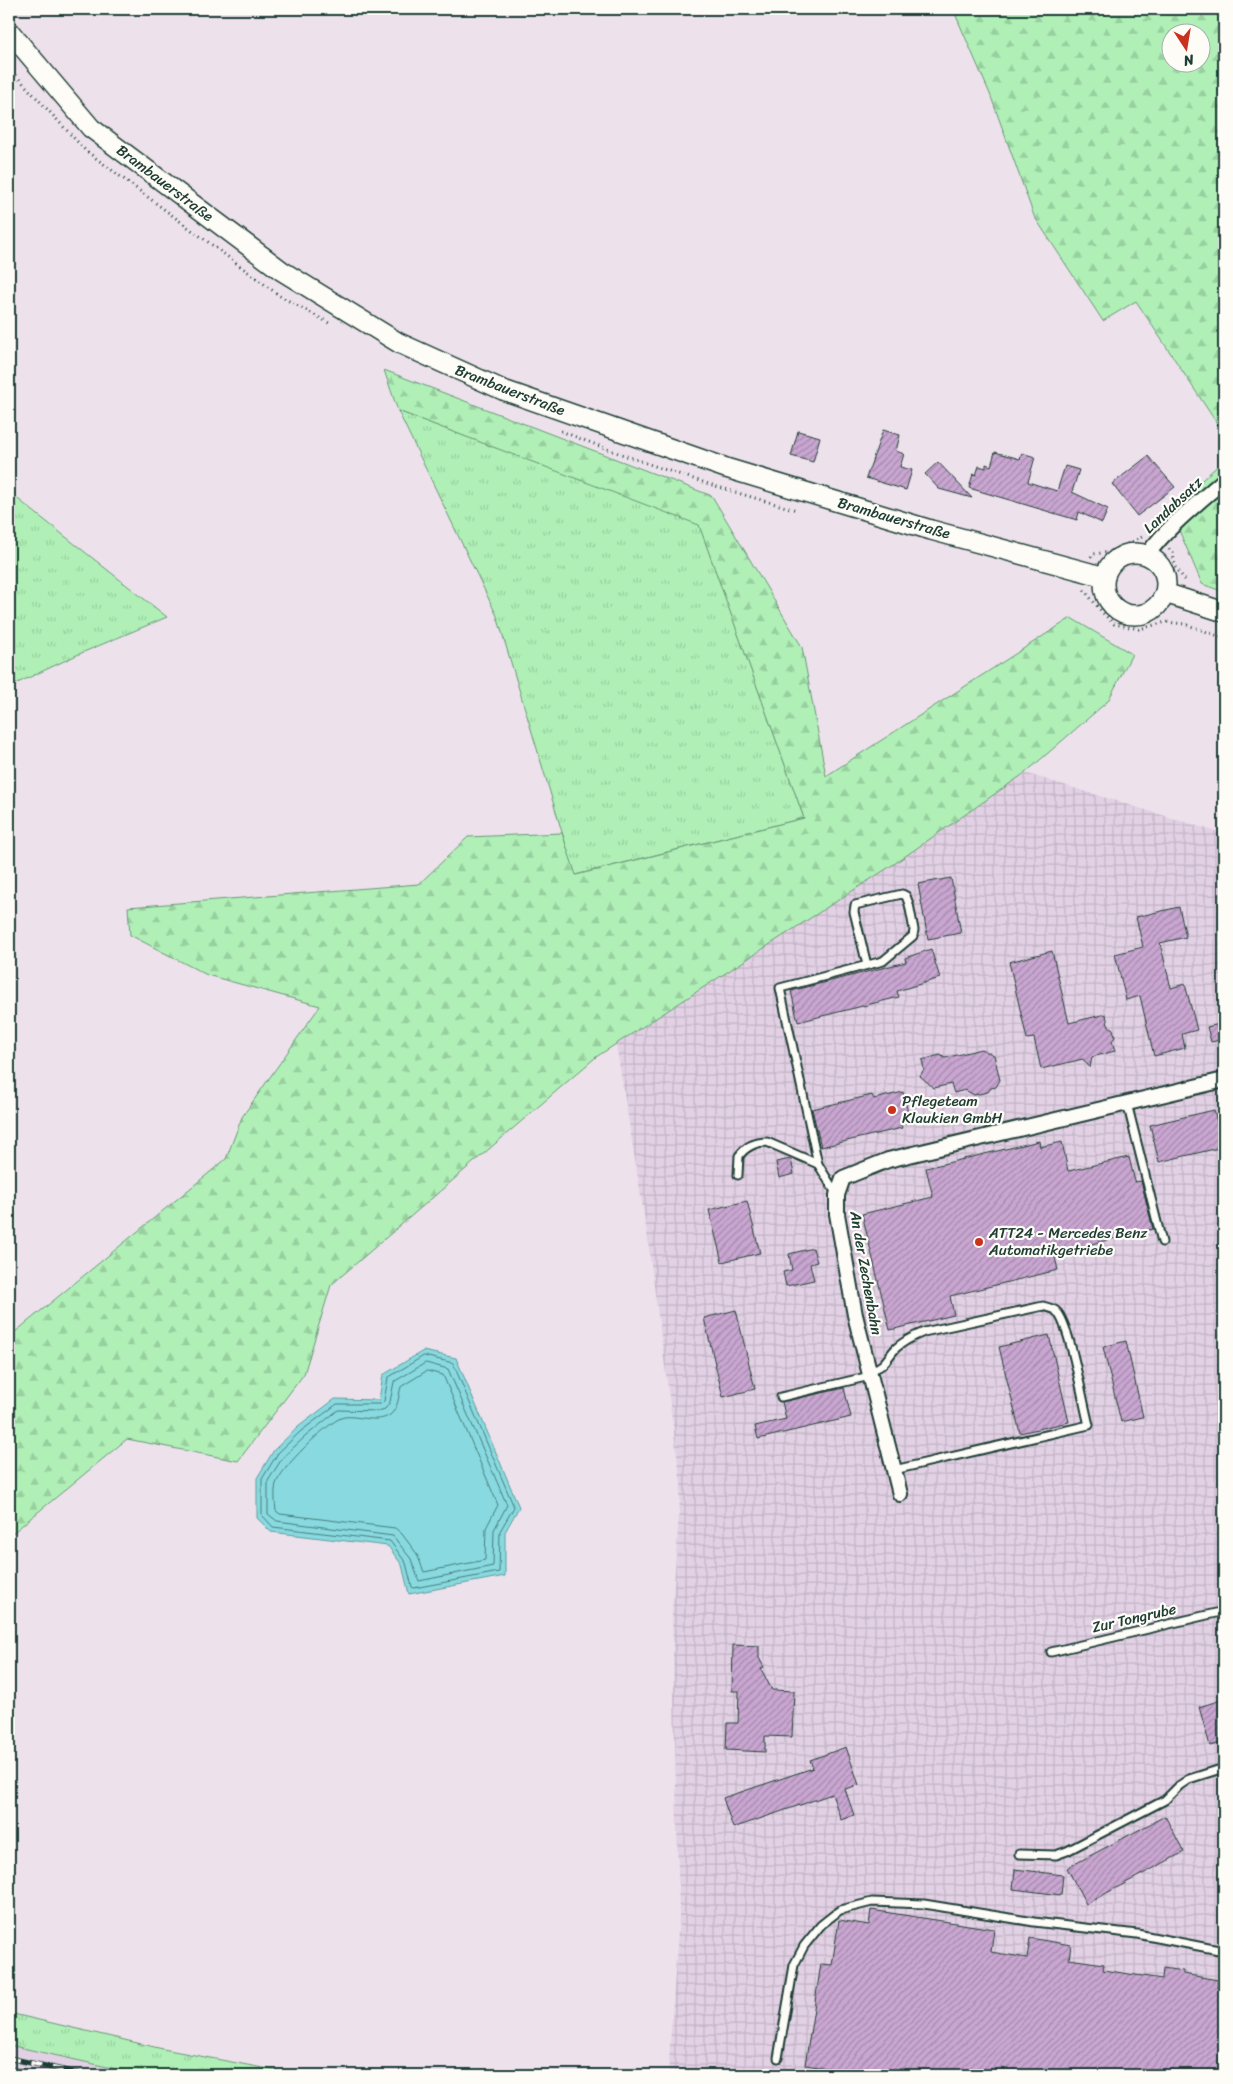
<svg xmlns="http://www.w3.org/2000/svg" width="1233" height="2084" viewBox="0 0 1233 2084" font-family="Sriracha,sans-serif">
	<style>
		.built { fill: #e2d0e4 }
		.industrial { fill: url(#industrial-grid) }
		.grass { fill: url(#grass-tufts); stroke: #689676 }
		.forest { fill: url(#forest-firs); stroke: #689676; fill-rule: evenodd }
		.water { fill: #88dae0; stroke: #5e9b9b }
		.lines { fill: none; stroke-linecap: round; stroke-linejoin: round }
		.shore { stroke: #497c79; stroke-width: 1 }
		.building { fill: url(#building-hatch); stroke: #1f3d34 }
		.service-casing { stroke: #1f3d34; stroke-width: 11 }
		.minor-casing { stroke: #1f3d34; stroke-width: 18 }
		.secondary-casing { stroke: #1f3d34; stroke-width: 22 }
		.path { stroke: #1f3d34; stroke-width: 3; stroke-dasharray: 1 4; stroke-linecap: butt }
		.service { stroke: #fdfcf7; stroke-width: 7 }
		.minor { stroke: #fdfcf7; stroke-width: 14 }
		.secondary { stroke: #fdfcf7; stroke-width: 19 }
		.rail-casing { stroke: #1f3d34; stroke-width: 5.5 }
		.rail { stroke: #fdfcf7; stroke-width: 4; stroke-dasharray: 11; stroke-linecap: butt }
		.poi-dot { fill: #c8321e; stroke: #fdfcf7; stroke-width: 2 }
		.labels { text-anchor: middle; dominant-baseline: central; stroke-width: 4.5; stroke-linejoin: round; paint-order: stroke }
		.street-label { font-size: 15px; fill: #1f3d34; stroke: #fdfcf7 }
		.poi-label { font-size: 15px; fill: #1f3d34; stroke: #fdfcf7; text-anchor: start }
	</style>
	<defs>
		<pattern id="industrial-grid" width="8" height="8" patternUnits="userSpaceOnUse" patternTransform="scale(1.25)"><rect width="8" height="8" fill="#e2d0e4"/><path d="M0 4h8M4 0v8" fill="none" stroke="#c1b4c4"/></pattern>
		<pattern id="grass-tufts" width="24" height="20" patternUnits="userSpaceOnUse" patternTransform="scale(1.25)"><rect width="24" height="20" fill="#b0f0b7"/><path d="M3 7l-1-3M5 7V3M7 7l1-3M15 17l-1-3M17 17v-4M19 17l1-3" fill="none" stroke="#97cf9e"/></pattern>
		<pattern id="forest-firs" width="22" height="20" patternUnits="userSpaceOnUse" patternTransform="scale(1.25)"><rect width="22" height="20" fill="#b0f0b7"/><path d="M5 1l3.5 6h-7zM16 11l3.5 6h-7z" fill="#97cf9e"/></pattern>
		<pattern id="building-hatch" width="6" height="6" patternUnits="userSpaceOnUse" patternTransform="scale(1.25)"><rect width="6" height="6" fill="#c9a6d1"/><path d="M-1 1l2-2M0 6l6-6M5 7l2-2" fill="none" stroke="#a388aa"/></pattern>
	</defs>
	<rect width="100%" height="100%" fill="#ede2ec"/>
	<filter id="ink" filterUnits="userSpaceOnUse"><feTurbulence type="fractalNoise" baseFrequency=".02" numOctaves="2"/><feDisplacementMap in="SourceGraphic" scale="10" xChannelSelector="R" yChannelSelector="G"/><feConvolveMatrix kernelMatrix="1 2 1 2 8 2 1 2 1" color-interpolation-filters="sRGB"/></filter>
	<g filter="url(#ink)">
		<polygon class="built" points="9,2045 143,2075 9,2075"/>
		<polygon class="industrial" points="1025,773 1224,834 1224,2075 668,2075 679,1915 672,1612 681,1485 646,1227 616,1044 894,864"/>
		<g class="grass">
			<polygon points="398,411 699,524 804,818 575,875 497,616"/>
			<polygon points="9,492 167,617 79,654 9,687"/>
			<polygon points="9,2013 163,2049 300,2075 143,2075 9,2045"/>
		</g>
		<g class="forest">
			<path d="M953,9H1224V434L1136,301L1103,321L1034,216L990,94ZM1170,32H1200V62H1170Z"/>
			<polygon points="384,370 712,496 802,647 826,776 1071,618 1132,654 1108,701 1025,773 894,864 596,1057 331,1285 304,1374 238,1461 127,1439 9,1536 9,1337 226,1159 242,1117 320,1006 207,975 130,935 128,907 419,884 468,837 562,833 576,875 804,818 699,525 398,411"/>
			<polygon points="1224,460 1224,592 1202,584 1170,509"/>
		</g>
		<polygon class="water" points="423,1351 456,1358 519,1507 505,1532 505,1576 409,1594 402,1565 388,1546 271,1532 257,1518 257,1478 274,1450 298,1427 335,1399 379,1400 383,1375"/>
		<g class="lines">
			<g class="shore">
				<polygon points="424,1356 453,1363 514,1507 500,1531 499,1572 414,1588 412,1587 406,1563 390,1541 273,1527 262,1515 262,1479 278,1453 301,1431 337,1404 381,1404 384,1401 388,1378"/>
				<polygon points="426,1363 448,1369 507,1505 494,1530 493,1566 419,1581 411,1559 393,1536 277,1521 268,1514 268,1481 283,1457 306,1436 338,1410 378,1411 385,1409 390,1402 394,1382"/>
				<path d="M427,1371L443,1375L498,1505L486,1528L485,1560L424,1572L417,1554L402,1534L395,1528L280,1514L276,1511C275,1503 274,1491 276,1484C280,1469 327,1423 341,1418C353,1413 376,1425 390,1415C399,1408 398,1396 401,1387Z"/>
			</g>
		</g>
		<g class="building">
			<polygon points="883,430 900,435 896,451 904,454 900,467 912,470 906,490 866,478"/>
			<polygon points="798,431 820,437 813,462 791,456"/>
			<polygon points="995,452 1020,459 1022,453 1035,457 1028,482 1057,491 1065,466 1079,470 1072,492 1108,509 1102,523 1079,512 1077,520 969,488 973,474 976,475 979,466 986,468 986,464 991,466"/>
			<polygon points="1148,456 1175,487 1137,516 1112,484"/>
			<polygon points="938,462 972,498 939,489 925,474"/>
			<polygon points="951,878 961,933 928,939 918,884"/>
			<polygon points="1179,907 1186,937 1160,943 1171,988 1185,984 1197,1030 1182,1034 1185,1048 1154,1056 1140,996 1126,1000 1115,954 1143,947 1136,917"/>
			<polygon points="931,949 940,978 897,991 899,997 798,1022 791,991 906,962 905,958"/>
			<polygon points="1052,951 1069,1023 1106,1014 1108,1025 1113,1029 1115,1037 1112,1041 1115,1051 1092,1057 1090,1068 1083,1059 1041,1069 1034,1038 1027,1039 1009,962"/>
			<polygon points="1224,1023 1224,1039 1211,1042 1207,1027"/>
			<polygon points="981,1049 994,1055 1000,1080 996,1087 991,1088 988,1092 974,1095 965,1090 954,1093 951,1084 934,1088 920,1076 924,1069 922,1060 940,1055 945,1058"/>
			<polygon points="903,1092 910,1121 901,1124 902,1128 821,1147 812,1109 872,1095 874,1099"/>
			<polygon points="1214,1110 1223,1147 1159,1162 1150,1125"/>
			<polygon points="1039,1141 1040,1147 1062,1142 1068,1171 1129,1157 1135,1182 1141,1181 1153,1229 1054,1253 1058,1270 950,1296 954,1315 890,1330 862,1214 933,1197 926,1168"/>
			<polygon points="791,1159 794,1174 779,1178 776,1162"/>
			<polygon points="747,1201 760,1253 722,1262 709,1210"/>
			<polygon points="813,1248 817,1262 810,1264 814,1280 786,1286 783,1272 792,1270 789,1254"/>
			<polygon points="736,1310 755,1389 723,1397 704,1318"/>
			<polygon points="1049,1335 1069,1422 1020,1433 999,1347"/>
			<polygon points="1126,1341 1143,1417 1121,1422 1103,1347"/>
			<polygon points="844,1388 851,1417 758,1439 755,1426 786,1419 782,1402"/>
			<polygon points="733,1645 759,1646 759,1658 764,1667 761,1669 772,1690 794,1691 792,1737 765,1736 765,1752 726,1750 727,1723 738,1723 739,1691 732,1691"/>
			<polygon points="1224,1699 1224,1742 1210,1746 1199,1707"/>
			<polygon points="846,1747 859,1785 845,1789 854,1815 841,1820 832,1794 733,1828 723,1798 813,1768 810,1760"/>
			<polygon points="1165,1816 1184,1852 1086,1904 1067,1868"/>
			<polygon points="1015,1869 1063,1875 1061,1895 1013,1889"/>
			<polygon points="871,1910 994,1929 991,1952 1027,1958 1030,1938 1071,1945 1069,1959 1104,1964 1103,1970 1162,1979 1163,1968 1183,1971 1183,1974 1218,1980 1217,1988 1224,1989 1224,2075 873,2075 805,2065 821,1964 832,1965 839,1920 869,1925"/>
		</g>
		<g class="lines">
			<defs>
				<g id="service">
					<polyline points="1127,1103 1162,1242"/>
					<path d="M738,1175L739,1156C746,1146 755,1142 767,1142L818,1164"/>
					<polyline points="837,1195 818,1164 780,988 883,961 913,936 914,930 909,904 906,896 902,894 855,905 854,912 867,965"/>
					<path d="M869,1371C886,1366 885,1360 896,1348C905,1340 914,1336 924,1332L1043,1306C1048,1308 1054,1308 1057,1312C1070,1325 1083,1403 1089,1425L894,1470"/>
					<polyline points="781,1397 870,1376"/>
					<polyline points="1051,1652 1224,1611"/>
					<polyline points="1019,1854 1056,1855 1067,1851 1165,1800 1180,1785 1189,1779 1224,1768"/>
					<polyline points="778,2058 794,1965 804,1946 821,1925 840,1910 872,1902 924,1904 1034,1922 1137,1934 1224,1951"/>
				</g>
				<g id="minor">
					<path d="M1147,555C1168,526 1197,504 1224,480"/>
					<polyline points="900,1494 855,1315 837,1214 837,1195 843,1178 888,1160 1224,1080"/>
				</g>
				<g id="secondary">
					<polyline points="9,31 91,128 282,271 399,343 503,390 726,468 931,530 1105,577"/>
					<circle cx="1135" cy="584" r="31"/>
					<polyline points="1165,593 1224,612"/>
				</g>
			</defs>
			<use href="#service" class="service-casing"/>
			<use href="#minor" class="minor-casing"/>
			<use href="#secondary" class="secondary-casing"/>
			<g class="path">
				<polyline points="9,68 85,150 280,296 329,323"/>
				<path d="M561,431C638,462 717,488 797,510"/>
				<polyline points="1169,549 1173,553 1175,567 1185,580"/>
				<polyline points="1091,557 1093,554 1111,552 1142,537"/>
				<polyline points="1084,590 1102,612 1114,624 1139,629 1166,622 1185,624 1224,638"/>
			</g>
			<use href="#service" class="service"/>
			<use href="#minor" class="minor"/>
			<use href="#secondary" class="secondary"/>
			<defs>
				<g id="rail">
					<polyline points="9,2058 85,2075"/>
					<polyline points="9,2069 37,2075"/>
				</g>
			</defs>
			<use href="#rail" class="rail-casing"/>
			<use href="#rail" class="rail"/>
		</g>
	</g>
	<g class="poi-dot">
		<circle cx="892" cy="1110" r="5"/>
		<circle cx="979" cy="1242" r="5"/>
	</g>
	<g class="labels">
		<g class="street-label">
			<text transform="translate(165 183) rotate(37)">Brambauerstraße</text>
			<text transform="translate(510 390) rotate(21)">Brambauerstraße</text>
			<text transform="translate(1173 505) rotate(-43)">Landabsatz</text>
			<text transform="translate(894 518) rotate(16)">Brambauerstraße</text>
			<text transform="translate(866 1273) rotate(80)">An der Zechenbahn</text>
			<text transform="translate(1134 1618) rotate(-13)">Zur Tongrube</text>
		</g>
		<g class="poi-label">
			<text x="902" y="1101">Pflegeteam<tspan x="902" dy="17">Klaukien GmbH</tspan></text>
			<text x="989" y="1233">ATT24 - Mercedes Benz<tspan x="989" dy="17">Automatikgetriebe</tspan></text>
		</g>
	</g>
	<rect width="1233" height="2084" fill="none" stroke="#fdfcf7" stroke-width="30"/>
	<rect x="15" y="15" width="1203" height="2054" fill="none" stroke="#1f3d34" stroke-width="2" filter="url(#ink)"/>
	<g transform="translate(1186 48) rotate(168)"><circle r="24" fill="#fdfcf7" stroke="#a4b0a9"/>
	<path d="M0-4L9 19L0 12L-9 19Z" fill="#c8321e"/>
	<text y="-8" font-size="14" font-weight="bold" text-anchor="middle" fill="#1f3d34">N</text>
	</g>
</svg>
